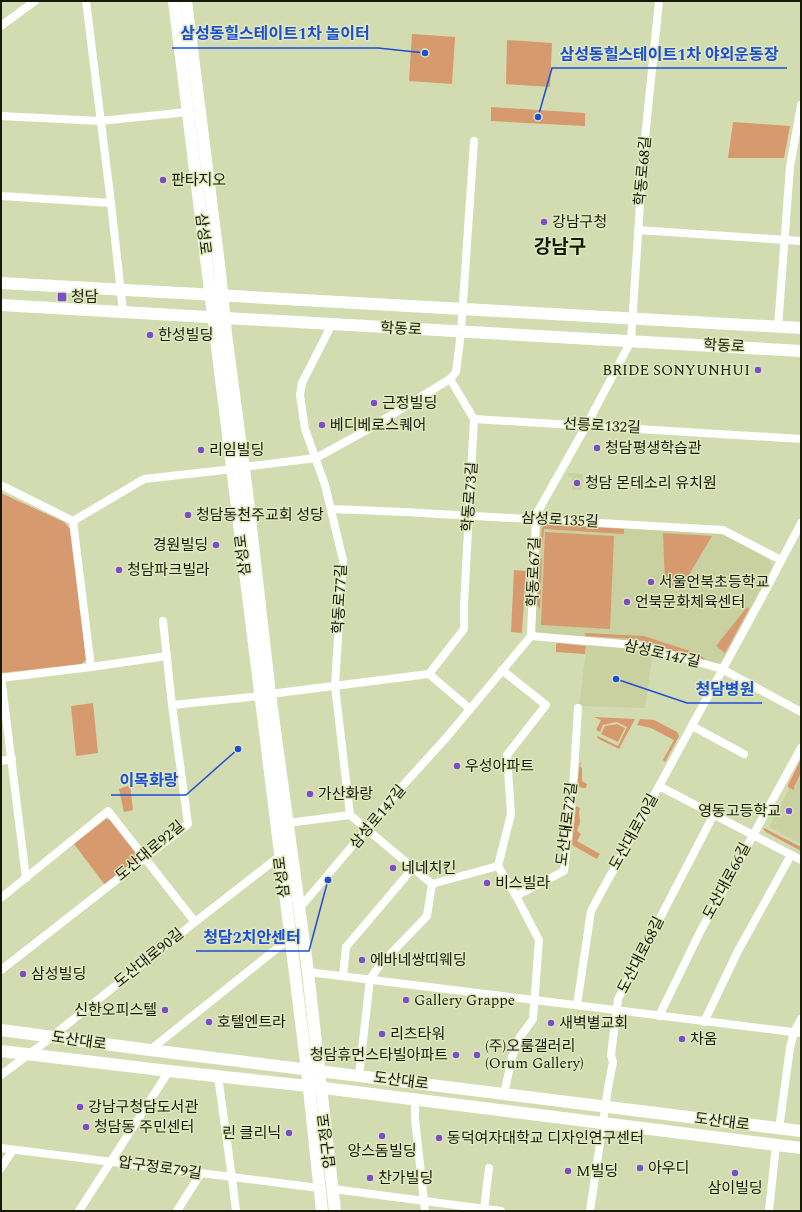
<svg xmlns="http://www.w3.org/2000/svg" width="802" height="1212" viewBox="0 0 802 1212" font-family="Spectral,'Noto Sans KR',serif">
	<style>
		.built { fill: #c8d19f }
		.green { fill: #d79a6f }
		.lines { fill: none; stroke-linecap: round; stroke-linejoin: round }
		.street { stroke: #fff; stroke-width: 8 }
		.secondary { stroke: #fff; stroke-width: 12 }
		.poi-dot { fill: #7a4ec7; stroke: #e0e8bd; stroke-width: 1.5 }
		.labels { text-anchor: middle; dominant-baseline: central; stroke-width: 3; stroke-linejoin: round; paint-order: stroke }
		.street-label { font-size: 15px; fill: #161809; stroke: #e0e8bd }
		.poi-label { font-size: 15px; fill: #161809; stroke: #e0e8bd; text-anchor: start }
		.district-label { font-size: 19px; font-weight: bold; fill: #161809; stroke: #e0e8bd }
		.leader { fill: none; stroke: #1d4ed8; stroke-width: 1.5 }
		.callout-dot { fill: #1d4ed8; stroke: #e0e8bd; stroke-width: 1.5 }
		.callout-label { font-size: 16px; text-anchor: middle; font-weight: bold; fill: #1d4ed8; stroke: #e0e8bd; stroke-width: 3; stroke-linejoin: round; paint-order: stroke }
	</style>
	<rect width="100%" height="100%" fill="#d3dbb1"/>
	<g class="built">
		<polygon points="568,473 583,474 582,490 572,490 572,477 568,477"/>
		<polygon points="545,523 720,534 726,535 771,561 772,567 722,661 717,663 640,641 538,635 534,631 540,527"/>
		<polygon points="587,643 653,651 645,708 579,706"/>
		<polygon points="801,766 801,844 769,827"/>
	</g>
	<g class="green">
		<polygon points="412,34 455,37 452,84 409,81"/>
		<polygon points="507,40 552,43 550,87 506,84"/>
		<polygon points="491,107 585,113 585,126 491,121"/>
		<polygon points="733,122 790,126 784,158 728,158"/>
		<polygon points="1,493 64,522 72,531 86,660 81,664 1,673"/>
		<polygon points="545,524 624,529 624,534 544,529 542,550 540,548 542,528"/>
		<polygon points="545,532 614,536 610,629 541,625"/>
		<polygon points="663,533 712,536 681,588 665,584"/>
		<polygon points="542,558 540,609 537,606 539,561"/>
		<polygon points="514,570 526,571 522,633 511,632"/>
		<polygon points="747,607 749,609 725,653 716,646"/>
		<polygon points="585,633 644,636 699,654 705,659 704,661 636,639 585,636"/>
		<polygon points="558,643 586,646 585,654 556,652 556,644"/>
		<polygon points="93,703 98,753 76,756 71,706"/>
		<polygon points="594,717 635,719 619,749 597,738 598,736 618,746 627,727 617,722 603,725 600,732 596,730 601,720"/>
		<polygon points="640,719 654,720 677,732 679,736 665,762 663,760 674,740 651,728 637,725"/>
		<polygon points="617,724 625,728 618,742 601,734 605,726"/>
		<polygon points="801,759 801,773 794,787 794,790 788,787 788,785"/>
		<polygon points="580,762 581,763 580,766 582,768 582,781 587,784 586,788 583,788 577,786"/>
		<polygon points="130,785 133,810 124,812 119,789"/>
		<polygon points="576,806 580,808 579,812 580,822 577,831 581,834 577,841 600,854 597,859 572,845"/>
		<polygon points="106,819 111,820 138,855 135,862 105,885 74,844"/>
		<polygon points="764,828 801,847 801,851 766,832 763,829"/>
	</g>
	<g class="lines">
		<g class="street">
			<polyline points="86,1 111,203 123,311"/>
			<polyline points="1,26 35,1"/>
			<polyline points="1,116 100,121 188,112"/>
			<polyline points="1,196 111,203"/>
			<polyline points="638,230 801,241"/>
			<polyline points="332,324 302,383 300,395 305,429 325,485 343,560 335,686 350,815"/>
			<polyline points="778,327 790,167 801,105"/>
			<polyline points="474,419 801,439"/>
			<polyline points="244,467 316,458 367,430 450,379"/>
			<polyline points="1,485 73,521"/>
			<polyline points="331,509 404,512 723,530 781,560"/>
			<polyline points="73,521 144,479 233,469"/>
			<polyline points="73,521 91,667"/>
			<polyline points="531,636 536,519 537,513 586,426 631,341 643,158 659,1"/>
			<polyline points="531,636 634,645 656,650 722,669 801,712"/>
			<polyline points="429,674 464,629 464,605 474,419 450,379 456,372 461,332 474,141"/>
			<polyline points="1,677 26,878"/>
			<polyline points="1,678 91,667 167,656"/>
			<polyline points="270,694 429,674 470,709"/>
			<polyline points="172,705 260,696"/>
			<polyline points="692,726 744,754"/>
			<polyline points="1,761 12,759"/>
			<polyline points="659,786 801,860"/>
			<polyline points="288,823 350,815 432,884"/>
			<polyline points="498,866 516,896 539,940 533,1019 520,1037 512,1057 504,1094"/>
			<polyline points="432,884 498,866 511,814 507,755 546,705 502,670"/>
			<polyline points="516,896 564,871 573,787 578,708"/>
			<polyline points="1,898 108,811 195,922"/>
			<polyline points="299,909 406,782 446,738 531,636"/>
			<polyline points="1,970 188,824 172,705 163,621"/>
			<polyline points="308,972 801,1033"/>
			<polyline points="343,976 346,947 413,868"/>
			<polyline points="577,1005 591,911 762,597 801,523"/>
			<polyline points="659,1016 700,932 801,748"/>
			<polyline points="704,1022 738,951 791,855"/>
			<polyline points="150,1050 290,938"/>
			<polyline points="1,1075 40,1046 195,922 280,856"/>
			<polyline points="218,1076 232,1178 236,1211"/>
			<polyline points="359,1076 370,979 379,966 427,916 432,884"/>
			<polyline points="415,1100 415,1119 425,1211"/>
			<polyline points="779,1129 790,1048 794,1032 801,1019"/>
			<polyline points="1,1148 319,1188"/>
			<polyline points="1,1168 13,1150"/>
			<polyline points="333,1189 501,1211"/>
			<polyline points="484,1209 489,1168"/>
			<polyline points="79,1211 169,1071"/>
			<polyline points="177,1211 201,1173"/>
			<polyline points="590,1211 608,1088 613,1062 611,1055 618,999 714,814"/>
			<polyline points="769,1211 776,1145"/>
		</g>
		<g class="secondary">
			<polyline points="174,1 307,1070 322,1211"/>
			<polyline points="186,1 220,272 226,334 247,492 270,694 308,972 335,1211"/>
			<polyline points="1,283 801,328"/>
			<polyline points="1,305 801,351"/>
			<polyline points="1,1030 150,1050 801,1131"/>
			<polyline points="1,1051 169,1071 308,1086 801,1148"/>
		</g>
	</g>
	<g class="poi-dot">
		<circle cx="163" cy="180" r="4"/>
		<circle cx="544" cy="222" r="4"/>
		<rect x="57" y="292" width="10" height="10" rx="2"/>
		<circle cx="150" cy="335" r="4"/>
		<circle cx="758" cy="370" r="4"/>
		<circle cx="374" cy="403" r="4"/>
		<circle cx="322" cy="425" r="4"/>
		<circle cx="597" cy="448" r="4"/>
		<circle cx="201" cy="450" r="4"/>
		<circle cx="577" cy="483" r="4"/>
		<circle cx="188" cy="515" r="4"/>
		<circle cx="216" cy="545" r="4"/>
		<circle cx="119" cy="570" r="4"/>
		<circle cx="651" cy="582" r="4"/>
		<circle cx="627" cy="602" r="4"/>
		<circle cx="457" cy="766" r="4"/>
		<circle cx="310" cy="794" r="4"/>
		<circle cx="789" cy="811" r="4"/>
		<circle cx="393" cy="868" r="4"/>
		<circle cx="487" cy="883" r="4"/>
		<circle cx="362" cy="960" r="4"/>
		<circle cx="23" cy="974" r="4"/>
		<circle cx="406" cy="1000" r="4"/>
		<circle cx="165" cy="1010" r="4"/>
		<circle cx="209" cy="1022" r="4"/>
		<circle cx="551" cy="1023" r="4"/>
		<circle cx="382" cy="1034" r="4"/>
		<circle cx="682" cy="1039" r="4"/>
		<circle cx="456" cy="1055" r="4"/>
		<circle cx="477" cy="1055" r="4"/>
		<circle cx="80" cy="1107" r="4"/>
		<circle cx="86" cy="1127" r="4"/>
		<circle cx="289" cy="1133" r="4"/>
		<circle cx="382" cy="1136" r="4"/>
		<circle cx="439" cy="1138" r="4"/>
		<circle cx="640" cy="1168" r="4"/>
		<circle cx="568" cy="1171" r="4"/>
		<circle cx="735" cy="1173" r="4"/>
		<circle cx="370" cy="1178" r="4"/>
	</g>
	<g class="labels">
		<g class="street-label">
			<text transform="translate(643 171) rotate(-85)">학동로68길</text>
			<text transform="translate(203 234) rotate(83)">삼성로</text>
			<text transform="translate(401 329) rotate(3)">학동로</text>
			<text transform="translate(724 346) rotate(3)">학동로</text>
			<text transform="translate(602 426) rotate(3)">선릉로132길</text>
			<text transform="translate(470 497) rotate(-86)">학동로73길</text>
			<text transform="translate(560 520) rotate(3)">삼성로135길</text>
			<text transform="translate(243 555) rotate(-97)">삼성로</text>
			<text transform="translate(534 572) rotate(-88)">학동로67길</text>
			<text transform="translate(340 599) rotate(-87)">학동로77길</text>
			<text transform="translate(662 654) rotate(13)">삼성로147길</text>
			<text transform="translate(378 817) rotate(-50)">삼성로147길</text>
			<text transform="translate(567 824) rotate(-83)">도산대로72길</text>
			<text transform="translate(634 832) rotate(-61)">도산대로70길</text>
			<text transform="translate(150 851) rotate(-40)">도산대로92길</text>
			<text transform="translate(282 877) rotate(-97)">삼성로</text>
			<text transform="translate(727 881) rotate(-62)">도산대로66길</text>
			<text transform="translate(641 955) rotate(-63)">도산대로68길</text>
			<text transform="translate(149 958) rotate(-39)">도산대로90길</text>
			<text transform="translate(79 1041) rotate(8)">도산대로</text>
			<text transform="translate(401 1081) rotate(7)">도산대로</text>
			<text transform="translate(722 1122) rotate(7)">도산대로</text>
			<text transform="translate(327 1141) rotate(-97)">압구정로</text>
			<text transform="translate(160 1168) rotate(8)">압구정로79길</text>
		</g>
		<g class="poi-label">
			<text x="171" y="180">판타지오</text>
			<text x="552" y="222">강남구청</text>
			<text x="71" y="297">청담</text>
			<text x="158" y="335">한성빌딩</text>
			<text x="750" y="370" text-anchor="end">BRIDE SONYUNHUI</text>
			<text x="382" y="403">근정빌딩</text>
			<text x="330" y="425">베디베로스퀘어</text>
			<text x="605" y="448">청담평생학습관</text>
			<text x="209" y="450">리임빌딩</text>
			<text x="585" y="483">청담 몬테소리 유치원</text>
			<text x="196" y="515">청담동천주교회 성당</text>
			<text x="208" y="545" text-anchor="end">경원빌딩</text>
			<text x="127" y="570">청담파크빌라</text>
			<text x="659" y="582">서울언북초등학교</text>
			<text x="635" y="602">언북문화체육센터</text>
			<text x="465" y="766">우성아파트</text>
			<text x="318" y="794">가산화랑</text>
			<text x="781" y="811" text-anchor="end">영동고등학교</text>
			<text x="401" y="868">네네치킨</text>
			<text x="495" y="883">비스빌라</text>
			<text x="370" y="960">에바네쌍띠웨딩</text>
			<text x="31" y="974">삼성빌딩</text>
			<text x="414" y="1000">Gallery Grappe</text>
			<text x="157" y="1010" text-anchor="end">신한오피스텔</text>
			<text x="217" y="1022">호텔엔트라</text>
			<text x="559" y="1023">새벽별교회</text>
			<text x="390" y="1034">리츠타워</text>
			<text x="690" y="1039">차움</text>
			<text x="485" y="1046">(주)오룸갤러리<tspan x="485" dy="17">(Orum Gallery)</tspan></text>
			<text x="448" y="1055" text-anchor="end">청담휴먼스타빌아파트</text>
			<text x="88" y="1107">강남구청담도서관</text>
			<text x="94" y="1127">청담동 주민센터</text>
			<text x="281" y="1133" text-anchor="end">린 클리닉</text>
			<text x="447" y="1138">동덕여자대학교 디자인연구센터</text>
			<text x="382" y="1151" text-anchor="middle">앙스돔빌딩</text>
			<text x="648" y="1168">아우디</text>
			<text x="576" y="1171">M빌딩</text>
			<text x="378" y="1178">찬가빌딩</text>
			<text x="735" y="1188" text-anchor="middle">삼이빌딩</text>
		</g>
		<g class="district-label">
			<text x="560" y="247">강남구</text>
		</g>
	</g>
	<path class="leader" d="M425 53L378 48H172M538 117L552 68H787M616 679L687 703H762M238 749L186 795H111M328 880L309 951H196"/>
	<g class="callout-dot">
		<circle cx="425" cy="53" r="4"/>
		<circle cx="538" cy="117" r="4"/>
		<circle cx="616" cy="679" r="4"/>
		<circle cx="238" cy="749" r="4"/>
		<circle cx="328" cy="880" r="4"/>
	</g>
	<g class="callout-label">
		<text x="275" y="39">삼성동힐스테이트1차 놀이터</text>
		<text x="669" y="60">삼성동힐스테이트1차 야외운동장</text>
		<text x="725" y="695">청담병원</text>
		<text x="149" y="786">이목화랑</text>
		<text x="252" y="943">청담2치안센터</text>
	</g>
	<rect width="802" height="1212" fill="none" stroke="#161809" stroke-width="4"/>
</svg>
